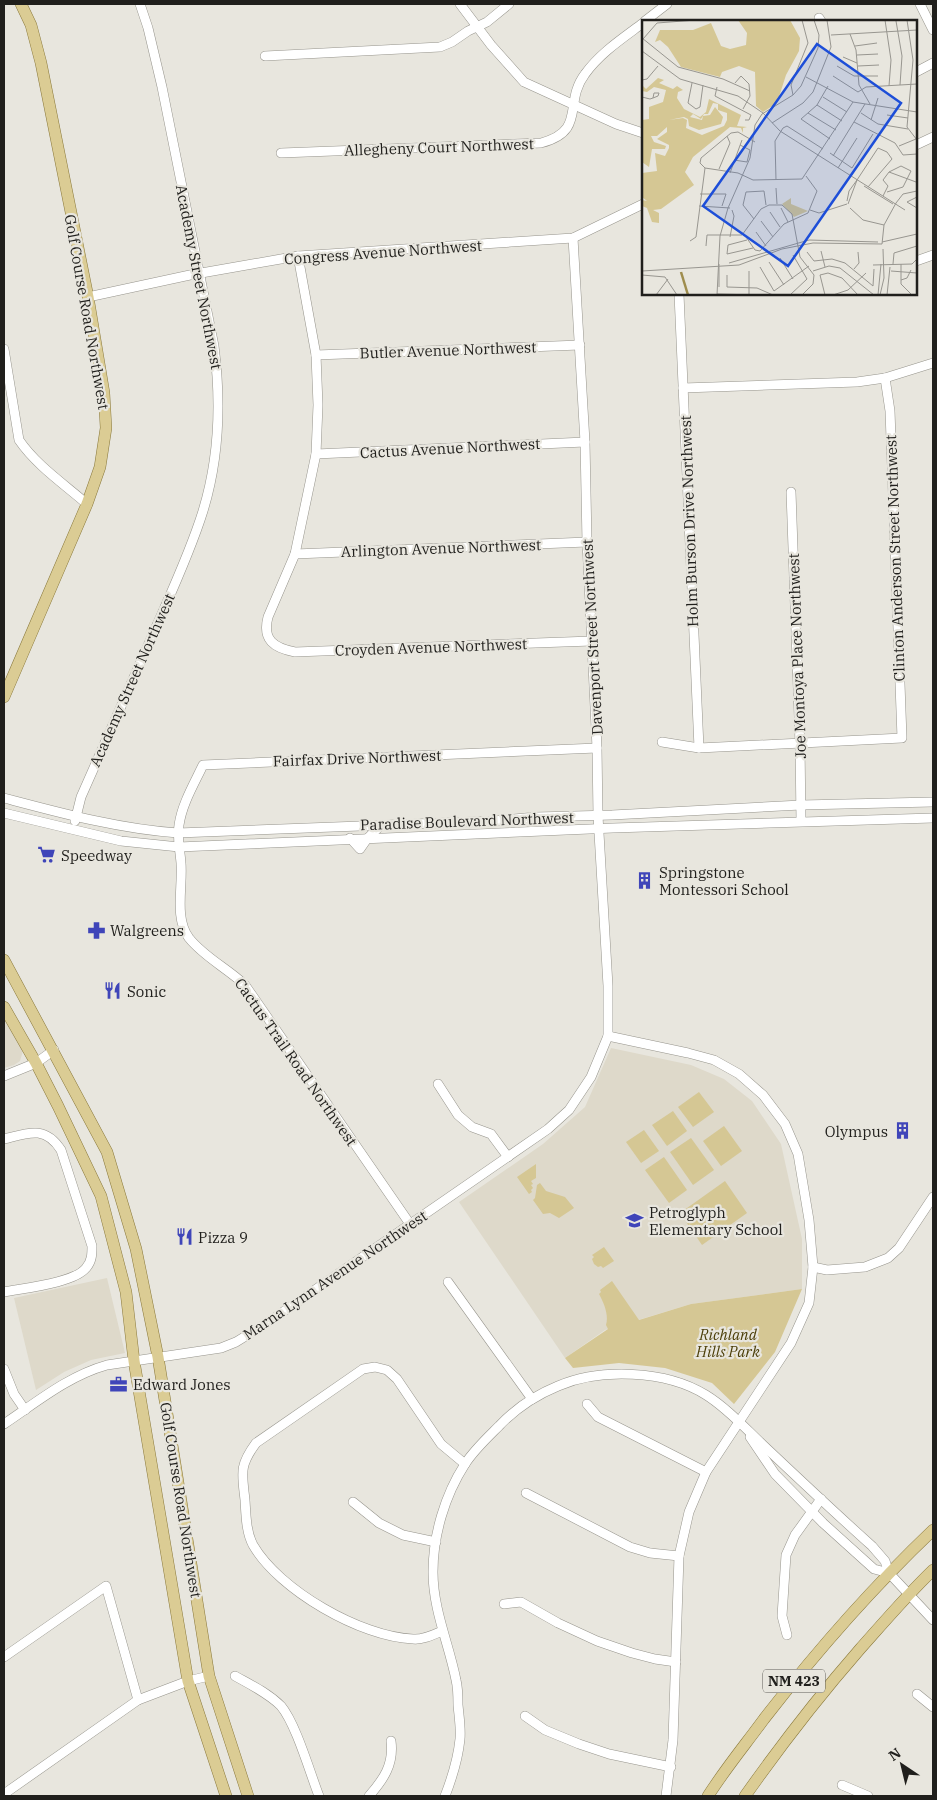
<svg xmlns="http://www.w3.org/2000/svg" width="937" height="1800" viewBox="0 0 937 1800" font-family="'IBM Plex Serif',serif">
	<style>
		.built { fill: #ded9ca }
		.green { fill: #d5c794 }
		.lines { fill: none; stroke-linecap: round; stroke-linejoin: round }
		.minor-casing { stroke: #96948c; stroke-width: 10 }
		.major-casing { stroke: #8a793c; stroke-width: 12 }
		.minor { stroke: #fff; stroke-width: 9 }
		.major { stroke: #dbcc94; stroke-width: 11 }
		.labels { text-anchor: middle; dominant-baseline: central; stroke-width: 4.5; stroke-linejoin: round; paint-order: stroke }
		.shield { fill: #e8e6de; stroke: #5c5b56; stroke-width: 1 }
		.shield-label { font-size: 14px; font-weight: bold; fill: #201f1c }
		.street-label { font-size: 15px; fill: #201f1c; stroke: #e8e6de }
		.poi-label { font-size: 15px; fill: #201f1c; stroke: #e8e6de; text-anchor: start }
		.park-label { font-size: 15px; font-style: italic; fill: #4b3e08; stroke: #e8e6de }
		.inset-river { fill: none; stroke: #9f8d4d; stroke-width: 2.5 }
		.inset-road { fill: none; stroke: #989690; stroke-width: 1 }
		.view { fill: #1d4ed8; fill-opacity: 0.15; stroke: #1d4ed8; stroke-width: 2.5 }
		.inset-edge { fill: none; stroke: #201f1c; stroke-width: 2.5 }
	</style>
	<rect width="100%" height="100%" fill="#e8e6de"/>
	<g class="built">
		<polygon points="4,1019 23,1051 20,1061 14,1065 4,1068"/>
		<polygon points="611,1048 691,1065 724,1079 752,1101 781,1144 802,1239 802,1289 691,1304 605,1330 565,1358 459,1202 543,1144 585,1107"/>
		<polygon points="107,1278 125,1353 91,1360 64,1372 36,1390 14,1298"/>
	</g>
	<g class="green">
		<polygon points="699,1092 714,1112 693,1127 678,1107"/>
		<polygon points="673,1111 687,1131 667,1146 652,1125"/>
		<polygon points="724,1126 742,1151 721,1166 703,1141"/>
		<polygon points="644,1130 659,1151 641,1163 626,1142"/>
		<polygon points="691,1138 714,1170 693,1185 670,1152"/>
		<polygon points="664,1157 687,1190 669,1203 645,1170"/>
		<polygon points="536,1164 536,1178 531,1181 533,1184 531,1185 533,1188 531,1190 532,1192 529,1194 517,1177"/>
		<polygon points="725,1181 747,1213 702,1245 680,1213"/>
		<polygon points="540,1183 546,1191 565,1197 574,1208 559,1218 550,1213 543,1214 533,1200 535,1198 537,1185"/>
		<polygon points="604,1247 614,1261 603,1268 601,1266 598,1267 594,1264 592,1259 594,1257 592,1255"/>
		<path d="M612,1281L639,1320L691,1304L802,1289L775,1352L734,1404L712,1383L665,1368L619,1363L573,1368L565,1358L608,1329L606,1325C609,1315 604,1303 599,1294L601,1292L600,1290Z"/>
	</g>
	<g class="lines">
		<defs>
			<g id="minor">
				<polyline points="460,4 491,45 524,82 616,124 643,133"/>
				<polyline points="920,4 933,30"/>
				<polyline points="819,18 821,21"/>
				<polyline points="645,21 667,4"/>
				<polyline points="265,56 440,47 452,42 468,31 487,22 509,4"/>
				<polyline points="916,72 933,63"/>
				<polyline points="916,145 933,137"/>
				<path d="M281,153L541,143C587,131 563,103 585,74C600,53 623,38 643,23"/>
				<path d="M298,256L316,355L318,405L316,454L295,554L268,617C262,640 274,648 295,652L592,641"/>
				<polyline points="916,261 933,255"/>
				<polyline points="679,294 699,748"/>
				<polyline points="88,297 190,275 298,256 573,238 643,204"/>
				<path d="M4,349L19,440C36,465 64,484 87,504"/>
				<polyline points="316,355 580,345"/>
				<polyline points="683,388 857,382 885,378 933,363"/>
				<polyline points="316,454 585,442"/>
				<polyline points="791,492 800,744 801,821"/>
				<polyline points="295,554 587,542"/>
				<polyline points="662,742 699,748 902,738 890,411 885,378"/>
				<path d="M4,798C61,813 119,829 178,833L493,821L536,817L612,815L801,805L933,802"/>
				<polyline points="4,813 121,841 179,847 613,828 933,818"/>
				<path d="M75,821L81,797C104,745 127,693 150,641C168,599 189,556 203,511C219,459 221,400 214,346L162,87L148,28L140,4"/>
				<polyline points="350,838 360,849 367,839 381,825"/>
				<polyline points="608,1036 688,1053 714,1060 739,1074 763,1095 785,1124 798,1154 809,1220 813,1267 809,1303 791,1343 706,1472 689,1512 679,1556 673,1740 666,1796"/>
				<polyline points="4,1076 36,1063 54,1050"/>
				<polyline points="438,1084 458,1115 472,1127 491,1134 508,1157"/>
				<path d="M4,1139C28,1133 45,1125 61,1150L92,1246C92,1254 92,1261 86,1268C74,1283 24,1288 4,1292"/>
				<path d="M410,1224L245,985C227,968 204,957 189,938C174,918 183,887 181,863C180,850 177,838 179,825C182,804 194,784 203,765L597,748"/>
				<polyline points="813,1267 827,1270 865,1267 888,1258 899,1248 933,1197"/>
				<polyline points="448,1282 532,1399"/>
				<polyline points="4,1369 14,1394 25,1410"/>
				<polyline points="587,1404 598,1417 706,1472"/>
				<path d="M4,1424C37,1402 68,1376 107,1365L221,1348L236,1342L267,1323L548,1129L569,1110L591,1077L608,1036V986L598,816L597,748L587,542L585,442L573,238"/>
				<polyline points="750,1437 775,1474 823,1523 874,1569 889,1573"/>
				<polyline points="526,1493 630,1547 650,1553 679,1556"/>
				<polyline points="353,1502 379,1523 403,1535 436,1542"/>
				<polyline points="504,1604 521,1602 558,1623 597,1641 632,1653 655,1659 676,1662"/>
				<path d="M442,1631C433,1635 423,1640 413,1639C361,1637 279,1590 253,1545C246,1532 246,1515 245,1500C242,1473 239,1466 256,1443L363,1369L375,1367L387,1370L397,1379L441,1444L465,1464"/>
				<polyline points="787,1635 782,1616 786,1555 795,1535 821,1499"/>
				<polyline points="4,1657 106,1586 138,1700"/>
				<path d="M235,1676C251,1685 268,1693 281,1706C296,1724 310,1773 319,1796"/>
				<polyline points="917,1694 933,1707"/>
				<polyline points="525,1716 545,1730 579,1744 609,1754 671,1767"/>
				<polyline points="842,1785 868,1796"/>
				<polyline points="4,1794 138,1700 188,1681 209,1676"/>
				<path d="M369,1796C384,1779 394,1764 391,1741"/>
				<path d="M445,1796C452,1778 458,1759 460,1739C461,1728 459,1716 458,1705C458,1697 458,1688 456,1680C449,1644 433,1610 433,1572C433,1535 445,1495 465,1464C474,1450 487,1438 499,1426C515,1409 536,1395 558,1386C600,1368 666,1370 706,1395C727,1408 745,1428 763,1445C799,1479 835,1513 872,1546L885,1561L889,1573L933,1620"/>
			</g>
			<g id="major">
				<polyline points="4,697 87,504 100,467 106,428 104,393 88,297 41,63 31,25 21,4"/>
				<polyline points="4,960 107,1152 136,1249 158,1357 209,1676 248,1796"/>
				<polyline points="4,1007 36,1063 58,1106 101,1196 126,1292 134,1361 188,1681 226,1796"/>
				<path d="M708,1796C725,1769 745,1745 764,1719C816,1652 872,1588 933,1530"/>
				<path d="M745,1796C781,1745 819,1696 860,1649C884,1622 907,1595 933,1570"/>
			</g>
		</defs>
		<use href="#minor" class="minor-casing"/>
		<use href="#major" class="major-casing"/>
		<use href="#minor" class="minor"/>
		<use href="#major" class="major"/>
	</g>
	<defs>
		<symbol id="supermarket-bare" viewBox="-9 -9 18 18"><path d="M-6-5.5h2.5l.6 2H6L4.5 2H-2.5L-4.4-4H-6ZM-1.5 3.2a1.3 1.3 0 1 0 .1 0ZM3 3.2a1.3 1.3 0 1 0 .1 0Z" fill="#3f45b9" stroke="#e8e6de" stroke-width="2.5" paint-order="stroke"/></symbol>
		<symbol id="building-bare" viewBox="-9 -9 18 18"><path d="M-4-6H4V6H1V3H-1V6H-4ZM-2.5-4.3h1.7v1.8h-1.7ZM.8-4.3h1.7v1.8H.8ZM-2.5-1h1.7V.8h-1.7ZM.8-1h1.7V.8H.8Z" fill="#3f45b9" stroke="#e8e6de" stroke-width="2.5" paint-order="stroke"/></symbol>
		<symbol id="pharmacy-bare" viewBox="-9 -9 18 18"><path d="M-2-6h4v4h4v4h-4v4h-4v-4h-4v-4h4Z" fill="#3f45b9" stroke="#e8e6de" stroke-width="2.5" paint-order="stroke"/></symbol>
		<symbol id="restaurant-bare" viewBox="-9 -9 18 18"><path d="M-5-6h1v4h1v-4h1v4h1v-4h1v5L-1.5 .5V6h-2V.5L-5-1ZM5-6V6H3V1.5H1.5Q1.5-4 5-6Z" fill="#3f45b9" stroke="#e8e6de" stroke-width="2.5" paint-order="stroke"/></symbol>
		<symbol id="school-bare" viewBox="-9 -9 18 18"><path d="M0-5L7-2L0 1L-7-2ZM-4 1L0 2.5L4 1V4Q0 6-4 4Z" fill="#3f45b9" stroke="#e8e6de" stroke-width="2.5" paint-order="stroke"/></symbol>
		<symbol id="office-bare" viewBox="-9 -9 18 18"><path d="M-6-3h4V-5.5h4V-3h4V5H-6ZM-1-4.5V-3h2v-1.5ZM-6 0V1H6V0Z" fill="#3f45b9" stroke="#e8e6de" stroke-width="2.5" paint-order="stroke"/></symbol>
	</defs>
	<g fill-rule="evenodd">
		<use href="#supermarket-bare" x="34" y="842" width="25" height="25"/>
		<use href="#building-bare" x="632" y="868" width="25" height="25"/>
		<use href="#pharmacy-bare" x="84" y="918" width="25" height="25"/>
		<use href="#restaurant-bare" x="100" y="978" width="25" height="25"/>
		<use href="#building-bare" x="890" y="1118" width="25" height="25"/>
		<use href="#school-bare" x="622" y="1208" width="25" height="25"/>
		<use href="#restaurant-bare" x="172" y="1224" width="25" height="25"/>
		<use href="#office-bare" x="106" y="1372" width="25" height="25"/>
	</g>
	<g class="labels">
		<rect class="shield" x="763" y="1669.5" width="62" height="23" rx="4"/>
		<g class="shield-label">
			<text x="794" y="1681">NM 423</text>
		</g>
		<g class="street-label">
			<text transform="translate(439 147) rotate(-2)">Allegheny Court Northwest</text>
			<text transform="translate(383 252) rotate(-4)">Congress Avenue Northwest</text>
			<text transform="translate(199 277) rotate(79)">Academy Street Northwest</text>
			<text transform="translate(87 312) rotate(80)">Golf Course Road Northwest</text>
			<text transform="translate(448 350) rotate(-2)">Butler Avenue Northwest</text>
			<text transform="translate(450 448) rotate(-3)">Cactus Avenue Northwest</text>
			<text transform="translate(689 521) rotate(-92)">Holm Burson Drive Northwest</text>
			<text transform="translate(441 548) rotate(-2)">Arlington Avenue Northwest</text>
			<text transform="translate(895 558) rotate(-92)">Clinton Anderson Street Northwest</text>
			<text transform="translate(592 637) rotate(-93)">Davenport Street Northwest</text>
			<text transform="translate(431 647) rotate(-2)">Croyden Avenue Northwest</text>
			<text transform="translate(797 656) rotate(-92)">Joe Montoya Place Northwest</text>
			<text transform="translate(132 680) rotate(-66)">Academy Street Northwest</text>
			<text transform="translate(357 758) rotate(-2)">Fairfax Drive Northwest</text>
			<text transform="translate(467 821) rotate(-2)">Paradise Boulevard Northwest</text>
			<text transform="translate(296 1062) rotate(55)">Cactus Trail Road Northwest</text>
			<text transform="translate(335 1275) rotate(-34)">Marna Lynn Avenue Northwest</text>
			<text transform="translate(181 1500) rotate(81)">Golf Course Road Northwest</text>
		</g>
		<g class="poi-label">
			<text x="61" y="855">Speedway</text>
			<text x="659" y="872">Springstone<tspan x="659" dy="17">Montessori School</tspan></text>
			<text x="110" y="930">Walgreens</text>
			<text x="127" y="991">Sonic</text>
			<text x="888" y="1131" text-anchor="end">Olympus</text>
			<text x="649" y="1212">Petroglyph<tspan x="649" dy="17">Elementary School</tspan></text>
			<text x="198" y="1237">Pizza 9</text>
			<text x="133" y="1384">Edward Jones</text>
		</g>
		<g class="park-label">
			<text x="728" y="1334">Richland<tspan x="728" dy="17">Hills Park</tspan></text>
		</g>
	</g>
	<g transform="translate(642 20)">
		<rect width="275" height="275" fill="#e8e6de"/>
		<path d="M96,0H148L158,18L157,31L144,55L135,83L121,92L114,86L113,52L97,46L80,52L78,57L39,47L26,27L18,20L13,22L18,10H51L69,3L79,26L88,29L104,25L105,13ZM16,58L22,60L17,63L31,69L35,66L41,70L36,72L35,78L42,89L58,97L64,92L67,79L99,95L95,106L105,107L101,108V113L99,108L88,107L51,137L43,152L52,165L19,189L11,190L17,193V203L10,202L5,188L0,186V180L5,181L0,177V153L15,151L13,133L23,136L27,128V125L15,119L25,112V107L15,116H9L12,122L24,126L23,129H10L7,147L0,142V100L7,99V87L21,82L24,70L12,67L5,72L0,71V65L4,69ZM71,83L76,84V90L85,93V100L82,106L60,115L44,108L45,100L41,98L27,100L42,97L46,99L47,106L57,110L79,104L81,97L73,87L68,95L61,96L60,100L48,97L51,94L59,99L62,94H66ZM149,178V184L166,191L152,197L140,184Z" fill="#d5c794" fill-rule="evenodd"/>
		<path class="inset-river" d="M39,252L46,275"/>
		<path class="inset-road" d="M243,0L249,40L247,66M265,0L271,40L265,107L275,120M254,1L260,36L258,65M208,14L214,30L217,65L228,84M189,15L275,10M0,18L36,47L81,59L108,71M1,19L15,3L54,0M213,26L235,23M0,31L38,59L96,76L121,93L138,111L263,190M215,35L236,34M201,37L215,43M195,46L212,56H236M216,46L237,45M191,56L216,72L224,67L275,64M164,57L211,82L275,92M0,60L5,59L16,46M50,63L46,83L54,89L58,87L61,65M93,63L99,56L107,64L108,76L101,89M186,66L175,85L159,99L188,119M75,67L73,76L109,95L107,100H103M151,75L149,65L166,23L160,0M0,77L8,79L11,78L16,76L17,73H12L11,78M181,77L205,92M175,85L200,101M166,93L194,110M219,93L236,104L266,109M245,95L266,98M229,100L236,78M212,102L253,123L261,135L275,134M130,103L161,83L171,72L189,27L185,0M257,126L274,119M188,133L210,148L231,114M191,136L223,84M92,140L105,142L108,130L98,125M63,148L96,153L111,160L160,159L211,82M63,148L58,143L59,138L89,113L96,112L113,122M196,148L215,118M77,149L88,123L85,116M88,153L100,120M134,160L133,121L141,108L145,106L181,129M215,160L236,128L245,132L250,139L226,167M222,166L251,184M134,168L135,184M245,172L261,167L269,151L259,146L247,152M58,174H84L80,186M241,176L246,166L241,160L247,152L274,162M275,177L265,182L275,188M205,181L207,171L215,160L206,184M57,186L88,188M139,188L146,202M208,188L221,200L242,205M168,190L177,193L205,184M128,192L138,207M112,199L101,185L104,172L122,171L124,185M119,201L131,217M114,212L124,226M102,214L113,230L118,231L142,204L166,193L175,171L164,156M88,217L92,196L90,190M105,220L86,225L85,234L111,228M48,221L54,217L63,148M240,222L275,214M64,226L65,215H100L119,189L127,185H140L150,194L158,237L172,255L171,264L160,275M179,231L183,247M165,232L172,241L190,239L203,243L231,266L232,249M138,238L151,259M127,242L142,265M87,243L167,220L236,222M251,244L252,233L275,226M259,244V264L269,274M231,245L270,244L275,239M118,247L132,271L167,246M212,249L217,243L216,232M0,251L97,245L140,229L171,223L240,224L242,205L254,183L261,174L275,171M171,251L187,246L198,248L232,275M249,251L275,253M0,255L23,257L35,275M85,255V267L115,268L131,275M259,260L265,258L269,250M77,267V244M75,274L115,275M107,274V251M14,275L26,259M75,275L78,216L86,188L108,138L113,105L120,94L151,75L159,66L176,28L177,15L172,0M148,275L165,259L151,235M183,275L178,255L186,253L200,258L216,275M191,275L206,270L224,253M236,275L239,244M238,275L242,258L241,229M245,275L248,247"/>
		<path class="view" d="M175,24L259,83L146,246L61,186Z"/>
		<rect width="275" height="275" class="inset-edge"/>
	</g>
	<rect width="937" height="1800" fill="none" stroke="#201f1c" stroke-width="10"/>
	<g transform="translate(902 1765) rotate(325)" stroke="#e8e6de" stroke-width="4" paint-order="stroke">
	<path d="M0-4L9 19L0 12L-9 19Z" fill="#201f1c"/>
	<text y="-8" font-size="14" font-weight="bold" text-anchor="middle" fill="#201f1c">N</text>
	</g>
</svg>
